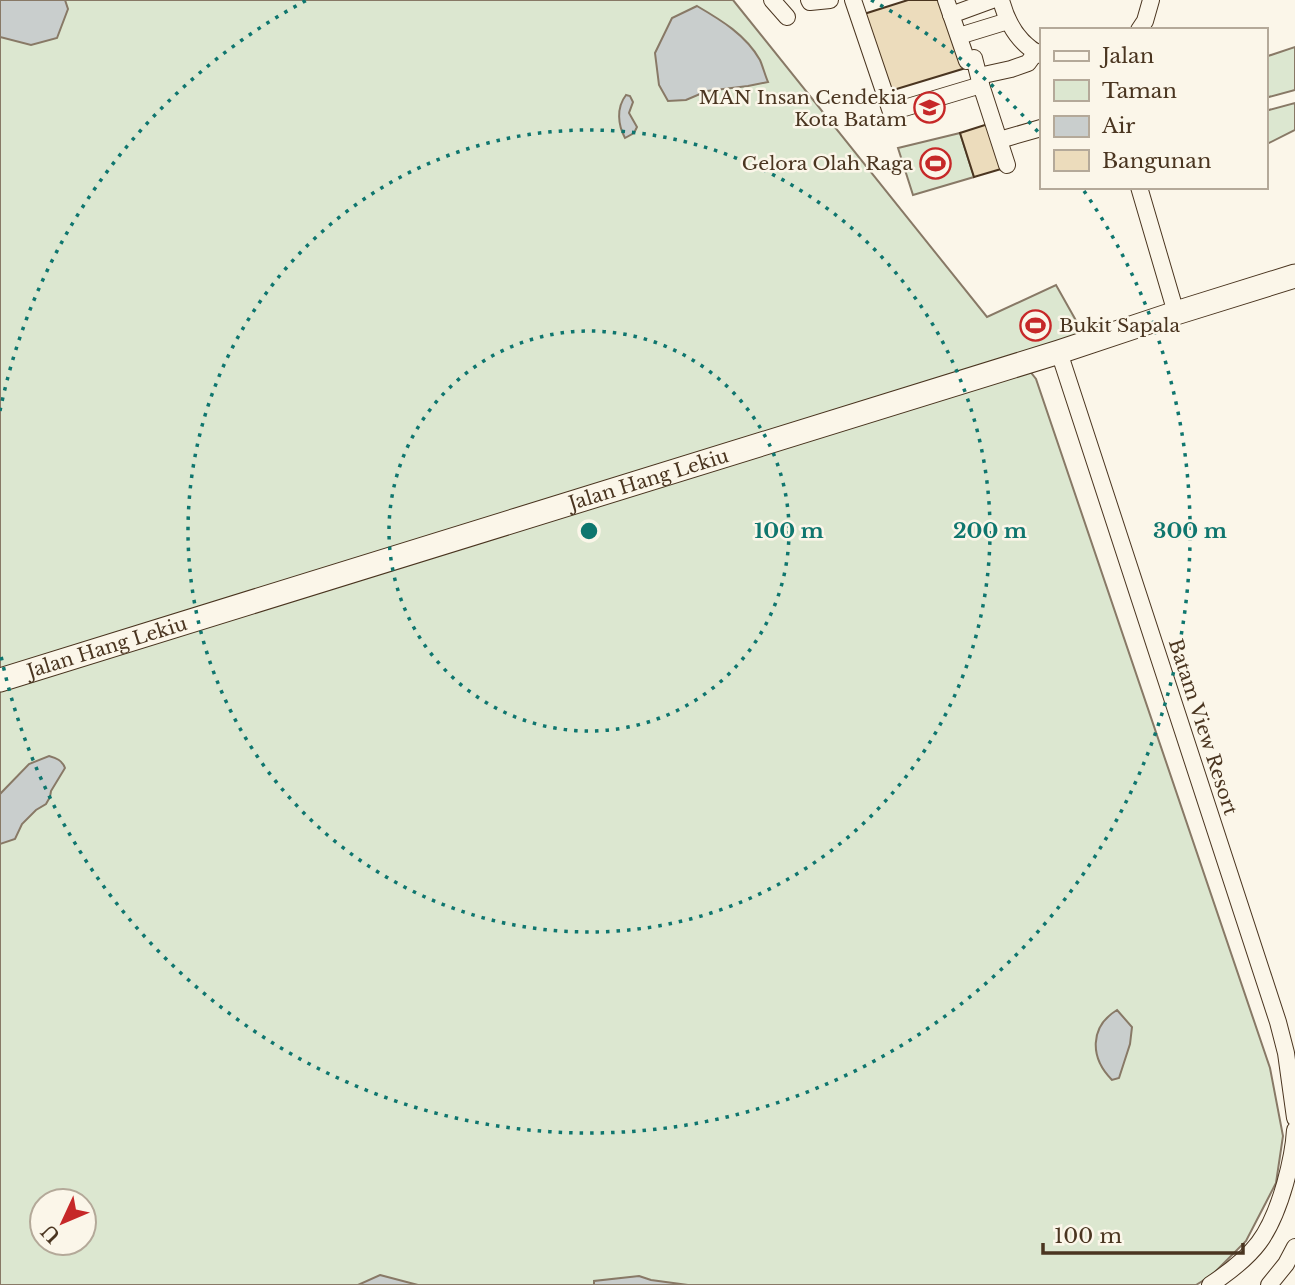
<svg xmlns="http://www.w3.org/2000/svg" width="1295" height="1285" viewBox="0 0 1295 1285" font-family="'Libre Baskerville',serif">
	<style>
		.green { fill: #dce7d0; stroke: #887966; stroke-width: 2; fill-rule: evenodd }
		.water { fill: #c9cecd; stroke: #887966; stroke-width: 2 }
		.building { fill: #ecdcbc; stroke: #4a3520; stroke-width: 2 }
		.lines { fill: none; stroke-linecap: round; stroke-linejoin: round }
		.minor-casing { stroke: #4a3520; stroke-width: 18 }
		.highway-casing { stroke: #4a3520; stroke-width: 25 }
		.minor { stroke: #fbf6e9; stroke-width: 16 }
		.highway { stroke: #fbf6e9; stroke-width: 23 }
		.ring { fill: none; stroke: #0f766e; stroke-width: 3.5; stroke-dasharray: 3.5 7 }
		.labels { text-anchor: middle; dominant-baseline: central; stroke-width: 5; stroke-linejoin: round; paint-order: stroke }
		.poi-label { font-size: 19px; fill: #4a3520; stroke: #fbf6e9; text-anchor: end }
		.street-label { font-size: 19px; fill: #4a3520; stroke: #fbf6e9 }
		.centre { fill: #0f766e; stroke: #fbf6e9; stroke-width: 3.5 }
		.ring-label { font-size: 21px; text-anchor: middle; font-weight: bold; fill: #0f766e; stroke: #fbf6e9; stroke-width: 5; stroke-linejoin: round; paint-order: stroke }
	</style>
	<rect width="100%" height="100%" fill="#fbf6e9"/>
	<g class="green">
		<path d="M0,0H733L987,317L1056,285L1083,333L1018,356L1036,379L1270,1068L1283,1136L1276,1183L1246,1241L1212,1275L1196,1285H0ZM42,1201H84V1243H42Z"/>
		<polygon points="1295,47 1295,90 1265,98 1265,57"/>
		<polygon points="1295,103 1295,130 1265,145 1265,111"/>
		<polygon points="960,133 974,177 913,195 898,148"/>
	</g>
	<g class="water">
		<polygon points="0,0 65,0 68,9 57,38 31,45 0,37"/>
		<path d="M697,6C721,20 746,35 760,60C763,67 765,75 768,82L748,86L707,91L686,100L668,101L659,85L655,53L672,18Z"/>
		<path d="M626,95L630,96L633,102L629,113L637,127L634,133L625,138C618,125 616,108 626,95Z"/>
		<path d="M49,756C56,758 62,760 65,768L51,791L50,797L46,804L36,810L22,824L15,839L0,844V794L29,764Z"/>
		<path d="M1117,1010L1132,1027L1130,1044L1119,1078L1112,1080C1090,1058 1089,1027 1117,1010Z"/>
		<polygon points="380,1275 418,1285 358,1285"/>
		<polygon points="639,1276 651,1280 688,1285 594,1285 594,1281"/>
	</g>
	<g class="building">
		<polygon points="908,0 945,0 969,67 890,91 864,14"/>
		<polygon points="988,124 1001,169 974,177 960,133"/>
	</g>
	<g class="lines">
		<defs>
			<g id="minor">
				<polyline points="772,0 787,17"/>
				<polyline points="809,0 810,2 830,0"/>
				<polyline points="853,0 891,112 981,85 1007,165"/>
				<polyline points="946,0 967,61 974,58 981,85"/>
				<path d="M1001,0C1007,23 1019,44 1041,55"/>
				<polyline points="951,15 992,0"/>
				<polyline points="1139,30 1145,21 1151,0"/>
				<polyline points="959,36 1008,21"/>
				<polyline points="979,76 1011,69 1028,63 1036,52"/>
				<polyline points="1003,139 1041,128"/>
				<polyline points="1139,187 1176,313"/>
				<polyline points="1059,352 1278,1022 1286,1053 1295,1118"/>
				<path d="M1210,1285C1255,1255 1270,1236 1285,1184C1290,1166 1294,1148 1295,1130"/>
				<polyline points="1269,1285 1286,1264 1295,1247"/>
			</g>
			<g id="highway">
				<path id="s1" d="M0,680L1059,352L1176,313L1295,276"/>
			</g>
		</defs>
		<use href="#minor" class="minor-casing"/>
		<use href="#highway" class="highway-casing"/>
		<use href="#minor" class="minor"/>
		<use href="#highway" class="highway"/>
	</g>
	<g class="ring">
		<circle cx="589" cy="531" r="200"/>
		<circle cx="589" cy="531" r="401"/>
		<path d="M0 411A601 601 0 0 1 307 0M871 0A601 601 0 0 1 1039 133M1084 191A601 601 0 1 1 0 651"/>
	</g>
	<defs>
		<symbol id="school-ring" viewBox="-11 -11 22 22"><circle r="9.5" fill="#fbf6e9" stroke="#c62828" stroke-width="1.5"/><path d="M0-5L7-2L0 1L-7-2ZM-4 1L0 2.5L4 1V4Q0 6-4 4Z" fill="#c62828"/></symbol>
		<symbol id="stadium-ring" viewBox="-11 -11 22 22"><circle r="9.5" fill="#fbf6e9" stroke="#c62828" stroke-width="1.5"/><path d="M0-5a6.5 5 0 1 0 0 10a6.5 5 0 1 0 0-10ZM-3.5-1.8h7v3.6h-7Z" fill="#c62828"/></symbol>
	</defs>
	<g fill-rule="evenodd">
		<use href="#school-ring" x="912" y="90" width="35" height="35"/>
		<use href="#stadium-ring" x="918" y="146" width="35" height="35"/>
		<use href="#stadium-ring" x="1018" y="308" width="35" height="35"/>
	</g>
	<g class="labels">
		<g class="poi-label">
			<text x="907" y="97">MAN Insan Cendekia<tspan x="907" dy="22">Kota Batam</tspan></text>
			<text x="913" y="163">Gelora Olah Raga</text>
			<text x="1059" y="325" text-anchor="start">Bukit Sapala</text>
		</g>
		<g class="street-label">
			<text stroke="none"><textPath href="#s1" startOffset="679">Jalan Hang Lekiu</textPath></text>
			<text stroke="none"><textPath href="#s1" startOffset="112">Jalan Hang Lekiu</textPath></text>
			<text transform="translate(1203 727) rotate(72)">Batam View Resort</text>
		</g>
	</g>
	<circle cx="589" cy="531" r="10" class="centre"/>
	<g class="ring-label">
		<text x="789" y="538">100 m</text>
		<text x="990" y="538">200 m</text>
		<text x="1190" y="538">300 m</text>
	</g>
	<rect x="1040" y="28" width="228" height="161" fill="#fbf6e9" stroke="#b4a999" stroke-width="2"/>
	<rect x="1054" y="51" width="35" height="10" fill="#fbf6e9" stroke="#b4a999" stroke-width="2"/>
	<text x="1102" y="63" font-size="21" fill="#4a3520">Jalan</text>
	<rect x="1054" y="80" width="35" height="21" fill="#dce7d0" stroke="#b4a999" stroke-width="2"/>
	<text x="1102" y="98" font-size="21" fill="#4a3520">Taman</text>
	<rect x="1054" y="116" width="35" height="21" fill="#c9cecd" stroke="#b4a999" stroke-width="2"/>
	<text x="1102" y="133" font-size="21" fill="#4a3520">Air</text>
	<rect x="1054" y="150" width="35" height="21" fill="#ecdcbc" stroke="#b4a999" stroke-width="2"/>
	<text x="1102" y="168" font-size="21" fill="#4a3520">Bangunan</text>
	<g transform="translate(63 1222) rotate(226)"><circle r="33" fill="#fbf6e9" stroke="#b4a999" stroke-width="2"/>
	<path d="M0-5L12 26L0 18L-12 26Z" fill="#c62828"/>
	<text y="-10" font-size="19" font-weight="bold" text-anchor="middle" fill="#4a3520">U</text>
	</g>
	<path d="M1043 1243v10h200v-10" fill="none" stroke="#4a3520" stroke-width="3.5"/>
	<text x="1054" y="1243" font-size="21" fill="#4a3520" stroke="#fbf6e9" stroke-width="5" paint-order="stroke">100 m</text>
</svg>
